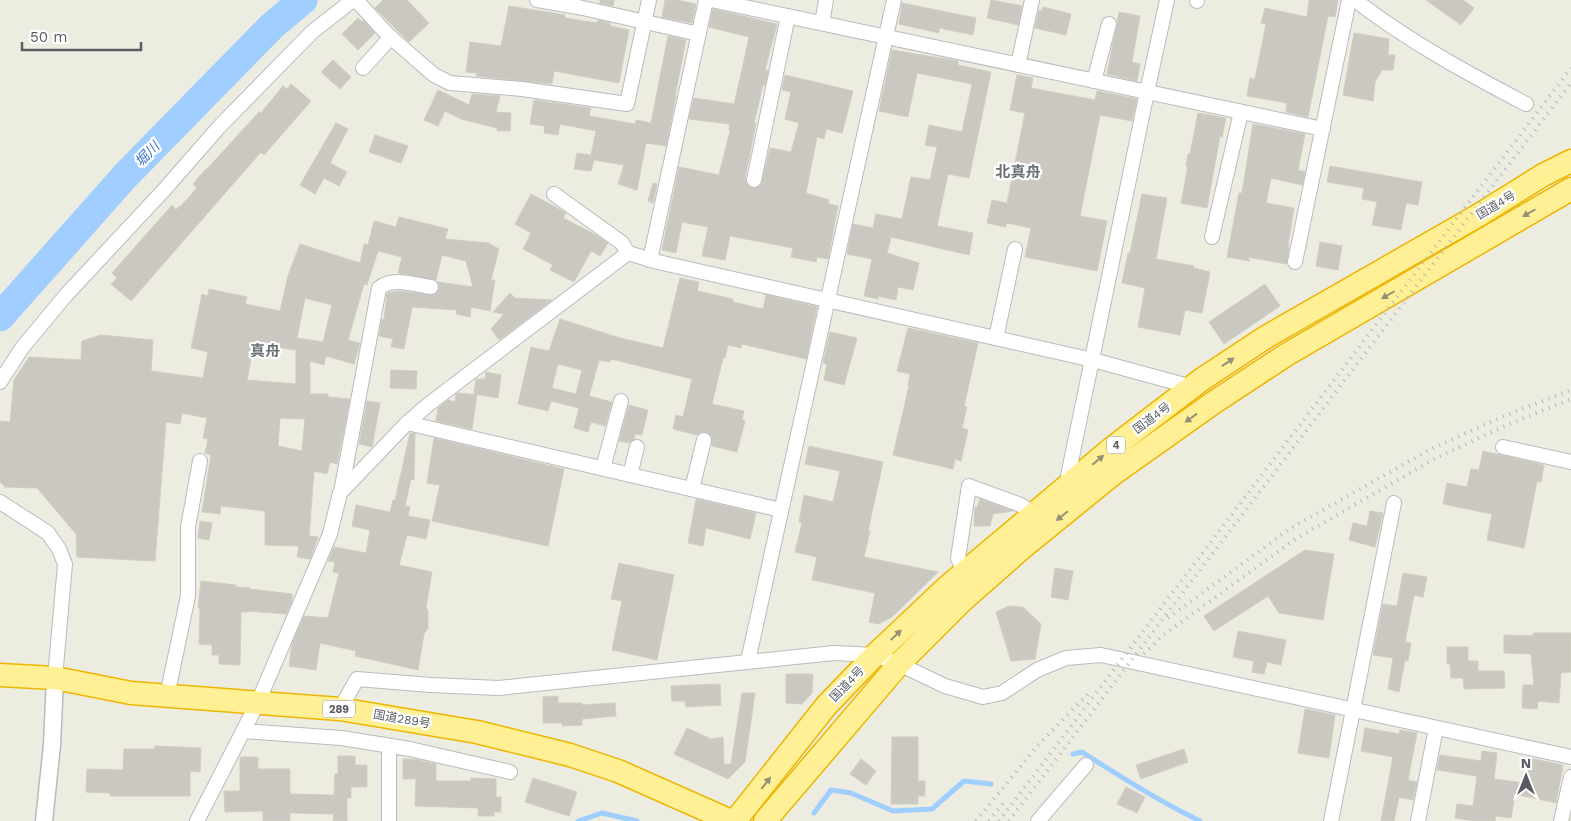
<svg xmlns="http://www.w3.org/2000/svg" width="1571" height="821" viewBox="0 0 1571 821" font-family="'Work Sans','Noto Sans JP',sans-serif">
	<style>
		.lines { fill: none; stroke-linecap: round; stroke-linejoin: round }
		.stream { stroke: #9fceff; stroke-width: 5 }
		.river { stroke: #9fceff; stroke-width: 29 }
		.building { fill: #cac8c0; stroke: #d2cebf; fill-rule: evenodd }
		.minor-casing { stroke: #b9bbc1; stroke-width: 16 }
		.tertiary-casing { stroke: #b9bbc1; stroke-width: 19 }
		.trunk-casing { stroke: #eeb500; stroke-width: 25 }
		.minor { stroke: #fff; stroke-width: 14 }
		.tertiary { stroke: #fff; stroke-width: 16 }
		.trunk { stroke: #fff095; stroke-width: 22 }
		.rail { stroke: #b5b6b6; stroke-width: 4; stroke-dasharray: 1 6; stroke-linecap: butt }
		.oneway { fill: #939074 }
		.labels { text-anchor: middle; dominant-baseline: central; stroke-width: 4.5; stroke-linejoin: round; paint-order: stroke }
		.shield { fill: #fff; stroke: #8b8e92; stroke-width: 1 }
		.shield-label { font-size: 11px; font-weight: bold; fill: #595d63 }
		.street-label { font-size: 12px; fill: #595d63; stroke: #fff }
		.water-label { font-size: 14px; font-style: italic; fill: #3b76c9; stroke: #fff }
		.quarter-label { font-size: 15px; font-weight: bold; fill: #6a6f75; stroke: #fff }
	</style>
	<rect width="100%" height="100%" fill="#edece1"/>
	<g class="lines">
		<g class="stream">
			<path d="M1073,754L1082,752C1121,777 1159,801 1200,821"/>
			<polyline points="814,813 831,790 851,793 893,811 932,809 964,781 991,784"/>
			<polyline points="578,821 602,813 637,821"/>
		</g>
		<polyline class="river" points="0,317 125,176 272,26 303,0"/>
	</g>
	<g class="building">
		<polygon points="383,0 407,0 429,23 409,42 375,8"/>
		<polygon points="600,0 614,0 613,6 600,3"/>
		<polygon points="665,0 677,0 696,4 692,23 662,17"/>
		<polygon points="991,0 1022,6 1018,25 987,18"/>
		<polygon points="1309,0 1338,0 1335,17 1328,16 1308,117 1286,112 1287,103 1247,96 1250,78 1255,79 1266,24 1261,23 1265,8 1307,17"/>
		<polygon points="1426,0 1463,0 1474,8 1461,25"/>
		<polygon points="902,3 976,18 973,35 939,28 939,33 899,24"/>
		<polygon points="509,6 565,15 565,18 597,23 598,20 610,23 610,26 629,30 619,83 554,71 552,84 476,76 477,73 466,72 470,42 501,46"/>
		<polygon points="1043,7 1071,14 1066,35 1035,28 1039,10 1042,11"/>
		<polygon points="713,9 777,24 765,70 768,70 765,86 763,85 754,123 756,123 745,178 746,183 749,187 756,188 761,185 770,148 791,152 799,123 785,119 791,92 782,90 785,75 853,91 842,133 826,129 824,139 817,137 806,193 829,200 828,204 838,206 828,259 817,257 816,262 791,257 793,248 730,236 725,260 702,256 708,227 682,222 676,253 662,250 679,167 719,175 730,131 729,130 730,124 689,119 694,98 734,104 742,70 749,37 709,27"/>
		<polygon points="1119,12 1140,16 1132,62 1140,64 1137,81 1107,74"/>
		<polygon points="358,18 362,22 363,20 375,33 358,50 342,34"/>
		<polygon points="1354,33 1389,39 1388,55 1395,55 1393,70 1382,70 1375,82 1373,101 1343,95"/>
		<polygon points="668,36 686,40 675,96 676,96 666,146 646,143 637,190 618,184 624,165 594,160 591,171 574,169 577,153 591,155 596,131 560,124 558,135 544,133 545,126 530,124 534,100 591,108 589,116 635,124 636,120 651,123"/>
		<polygon points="892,50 958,61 958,65 991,72 969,178 948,174 937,226 973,233 969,255 891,237 887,253 919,263 913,290 898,287 896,300 878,296 878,299 864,296 872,259 847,254 853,224 873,228 876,214 902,219 911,177 930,180 937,147 925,145 929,125 962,132 972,84 917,73 908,117 879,111"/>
		<polygon points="333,60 351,77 340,89 321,72"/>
		<polygon points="1017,75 1033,78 1031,88 1095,100 1097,91 1137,99 1132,121 1100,115 1080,216 1107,221 1097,271 1025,257 1031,228 1007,223 1005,227 987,223 992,200 1007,203 1025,113 1010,110"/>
		<polygon points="291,84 311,101 264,155 261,152 131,301 111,284 117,278 112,273 172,205 176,210 179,206 180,207 197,188 193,184 206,169 207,169 259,112 261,113 283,86 287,89"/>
		<polygon points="438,90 469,105 472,94 500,96 496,112 511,113 510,131 497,131 497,128 461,119 445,111 438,126 424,120"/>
		<polygon points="1198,113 1226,118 1222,137 1220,136 1207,208 1181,203 1188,166 1186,166 1188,154 1190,154"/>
		<polygon points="336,123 348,129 330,163 347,172 339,186 324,178 315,194 300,185"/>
		<polygon points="1253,124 1305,134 1298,170 1305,172 1302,185 1271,178 1266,203 1294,208 1288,245 1289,246 1287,264 1247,257 1250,261 1227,257 1239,193 1242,193"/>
		<polygon points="375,135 408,146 401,163 369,152"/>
		<polygon points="1330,166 1422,182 1418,205 1406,203 1401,230 1372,225 1377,202 1362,199 1364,188 1327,182"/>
		<polygon points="653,183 657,184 653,203 648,201"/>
		<polygon points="531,194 561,210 566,213 563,218 596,235 608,243 600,256 591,251 574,282 550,270 553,265 523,249 531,233 515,224"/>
		<polygon points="1142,194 1167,198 1156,259 1194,266 1193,268 1210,272 1202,313 1185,310 1180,335 1138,327 1145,288 1122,283 1128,253 1130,253"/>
		<path d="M399,217L448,229L445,239L488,243L499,249L491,280H495L490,311L471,307L470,317L456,314L457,310L412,307L404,349L391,347L393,339L379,336L382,319L384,320L387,293L398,291L434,295L439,289L438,282L473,287L466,261L442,255L436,280L398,273L402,257L378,251L367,285L364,284L348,340L360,343L354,364L326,356L324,365L310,361V394H328V397L350,399L337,464L330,462L327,474L314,471L309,536L318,537L310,559L297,557L299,546L265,545V511L221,506L220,514L202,512L211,455L205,453L208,439L203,438L207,418L182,413L180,424L166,422L155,561L77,557L76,534L37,488L5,487L0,482V421L10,422L14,380L29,357L81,360L82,341L101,335L153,340L151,371L203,378L208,352L191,348L202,294L208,296L209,289L247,297L245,304L280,311L288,276L300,244L360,263L364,244L368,245L374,221L396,227ZM305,298L332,305L323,342L297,338ZM254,344L296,350V384L247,380ZM280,418L305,419L302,451L278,446Z"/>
		<polygon points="1320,242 1342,246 1338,270 1316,266"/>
		<path d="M680,278L699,282L697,291L733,299V302L763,309L766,295L817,307L806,359L742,344L741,348L728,345L725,358H723L712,404L744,411L742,420L745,421L737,452L712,446V437L707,432H701L697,435L673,429L676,415L683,417L692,379L611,359L610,362L599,360L589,396L612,402L605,426L591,422L588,432L574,428L579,408L551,401L548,411L518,404L531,347L549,351L560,319L620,338L663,348ZM558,364L582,370L576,394L552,388Z"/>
		<polygon points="1265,284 1280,306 1224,344 1209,322"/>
		<polygon points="510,293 515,298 552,300 499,340 491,329 504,314 493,312"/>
		<polygon points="908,328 978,343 964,406 967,407 962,428 968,430 961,461 955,459 953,469 893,455 909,386 908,386 910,374 897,371"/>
		<polygon points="830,332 857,338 844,385 824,380 827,364 823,363"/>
		<polygon points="391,370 417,371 416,389 390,388"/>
		<polygon points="486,372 501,375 498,398 474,394 476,379 485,379"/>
		<polygon points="458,393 477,395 472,429 436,421 438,408 448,400 455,402 456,394"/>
		<polygon points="367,401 380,403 372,447 359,444"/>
		<polygon points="629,405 648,410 642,435 635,434 634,439 630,443 619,441"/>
		<polygon points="410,433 415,434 414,480 411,479 405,506 410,507 408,516 430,520 426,539 407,535 399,565 432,572 426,607 428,612 428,628 424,634 418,670 355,656 356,651 320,643 316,670 289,666 292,644 304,616 328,618 339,573 333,572 335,562 328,561 334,547 366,553 370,530 352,526 356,505 390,512 393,500 395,500"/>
		<polygon points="434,438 564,469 548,546 432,521 440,485 427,483"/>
		<polygon points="809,446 883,462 868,531 870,531 864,557 938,572 892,617 878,624 869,622 875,593 812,580 817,557 795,552 802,523 799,522 804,495 833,502 840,471 805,464"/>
		<polygon points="1483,451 1544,465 1541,482 1537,481 1524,548 1487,540 1492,514 1443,504 1447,483 1467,487 1471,469 1479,470"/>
		<polygon points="696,499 756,513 750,539 706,528 703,546 688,543"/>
		<polygon points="980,499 1013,511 993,514 990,526 974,526 975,507 977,508"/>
		<polygon points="1370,511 1383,513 1375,547 1349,540 1353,523 1367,526"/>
		<polygon points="200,521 212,523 209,540 198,538"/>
		<polygon points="1305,550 1334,554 1323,620 1279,613 1268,596 1214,631 1204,616"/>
		<polygon points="619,563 674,575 657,660 612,650 622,601 611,599"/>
		<polygon points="1055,568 1073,571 1068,600 1051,597"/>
		<polygon points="1403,573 1427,577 1423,597 1414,595 1405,642 1411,643 1408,661 1405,660 1399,692 1388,689 1393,658 1373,655 1383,604 1397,606"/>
		<polygon points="201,581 236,585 236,587 250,588 250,589 292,594 292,602 286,614 248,611 248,612 241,612 240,665 219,664 219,655 212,655 212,645 199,644 200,608 198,608"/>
		<polygon points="1009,606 1023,607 1041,624 1035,659 1011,661 996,612"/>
		<polygon points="1238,631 1286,640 1281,665 1267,662 1264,674 1252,672 1254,661 1233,657"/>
		<polygon points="1533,633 1571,633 1571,672 1561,673 1559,703 1538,701 1537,709 1522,708 1523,685 1534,685 1531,654 1504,653 1504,635 1533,636"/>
		<polygon points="1447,647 1468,647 1468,661 1478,661 1478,671 1504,671 1505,688 1464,689 1463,678 1451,678 1450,664 1447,664"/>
		<polygon points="786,674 813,674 812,693 802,704 786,703"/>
		<polygon points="720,684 721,705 686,707 685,701 672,701 671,686"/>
		<polygon points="742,693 755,693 745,762 728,779 674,754 687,728 711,739 723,737 724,764 731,764"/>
		<polygon points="558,696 558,703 582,703 582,705 615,703 616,716 582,719 582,725 562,726 562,723 543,723 543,697"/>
		<polygon points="1305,709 1335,715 1329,758 1298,753"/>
		<polygon points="1365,728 1399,734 1400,730 1417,733 1408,780 1417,782 1413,800 1399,797 1394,821 1381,821 1393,757 1361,751"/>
		<polygon points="892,737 918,737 918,781 925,781 925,796 918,796 918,804 891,804"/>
		<polygon points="155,746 201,748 200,772 190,771 190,796 110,796 110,793 86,792 87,769 123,770 124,749 155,749"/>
		<polygon points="1184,749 1188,762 1141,779 1136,765"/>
		<polygon points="1482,751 1497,753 1494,779 1524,783 1529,758 1563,765 1556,803 1515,794 1511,818 1496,816 1495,821 1476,821 1455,818 1457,804 1473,806 1477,776 1437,770 1440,755 1481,761"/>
		<polygon points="338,756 355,756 355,765 367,765 367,787 351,787 351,798 347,798 347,821 333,821 334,814 290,813 290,821 263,821 263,811 225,812 224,791 240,791 240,757 258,757 258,769 290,769 290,794 334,795 335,774 338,774"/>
		<polygon points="403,759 414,759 436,764 436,781 471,781 471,778 496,779 496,797 501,797 501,812 494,812 494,816 478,816 478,808 415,806 416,779 403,779"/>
		<polygon points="861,759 876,771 866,785 850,774"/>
		<polygon points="533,778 577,792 569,816 525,802"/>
		<polygon points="1126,787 1145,797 1137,813 1117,804"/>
	</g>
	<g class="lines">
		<defs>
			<g id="minor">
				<polyline points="356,0 389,36 434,75 450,83 522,89 627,104 649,0"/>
				<polyline points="537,0 578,7 699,34"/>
				<polyline points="711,0 1323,129"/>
				<path d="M1355,0C1408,41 1467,73 1526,104"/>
				<polyline points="1197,1 1197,0"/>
				<polyline points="822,23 826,0"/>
				<polyline points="1018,65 1032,0"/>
				<polyline points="363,68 391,37"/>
				<polyline points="1094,81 1109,24"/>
				<polyline points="754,180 788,16"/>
				<polyline points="554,194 622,243 628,253"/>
				<polyline points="1212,237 1241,112"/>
				<polyline points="650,260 706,0"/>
				<polyline points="1295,262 1349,0"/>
				<polyline points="996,338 1015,249"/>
				<polyline points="0,382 22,348 66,295 164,190 219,127 312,32 353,0"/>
				<polyline points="407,423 781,510"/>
				<polyline points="1503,447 1571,462"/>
				<polyline points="603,468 621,401"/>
				<polyline points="630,475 637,447"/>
				<polyline points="1071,483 1068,476 1147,92 1167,0"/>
				<polyline points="692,489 704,440"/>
				<path d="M341,492L379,288C393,276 415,285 431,287"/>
				<polyline points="0,502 48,533 59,549 65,564 55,678"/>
				<polyline points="965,572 958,558 969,486 1021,505 1034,514"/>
				<polyline points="748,661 894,0"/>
				<polyline points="167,696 188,596 188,527 200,461"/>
				<polyline points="340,709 357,679 431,685 499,688 834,653 875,655 899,664 945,686 983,697 1002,693 1037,670 1066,658 1101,655 1571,757"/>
				<polyline points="243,731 341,738 410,749 510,772"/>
				<polyline points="389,746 389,821"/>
				<polyline points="197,821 258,702 330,534 340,493 407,423 429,404 628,253 658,262 1093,360 1192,387"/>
				<polyline points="1038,821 1086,765"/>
				<polyline points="1331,821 1394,503"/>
				<polyline points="1418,821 1436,728"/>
				<polyline points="1561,821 1571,777"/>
			</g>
			<polyline id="tertiary" points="44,821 52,745 55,678"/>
			<g id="trunk">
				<polyline points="0,675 55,678 131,693 340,709 477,732 570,755 618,771 731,821"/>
				<polyline points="735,821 826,706 875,655 946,588 1111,449 1201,380 1266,337 1479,215 1543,175 1571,161"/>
				<polyline points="765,821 899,664 962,601 1022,548 1113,474 1213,403 1286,355 1571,189"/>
			</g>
		</defs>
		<use href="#minor" class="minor-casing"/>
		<use href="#tertiary" class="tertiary-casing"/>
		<use href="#trunk" class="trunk-casing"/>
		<use href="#minor" class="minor"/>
		<use href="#tertiary" class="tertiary"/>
		<use href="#trunk" class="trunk"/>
		<g class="rail">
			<polyline points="1168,618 1291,528 1431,449 1504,416 1571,390"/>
			<polyline points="1144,654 1162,636 1297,538 1434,459 1507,425 1571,399"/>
			<polyline points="976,821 1038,745 1088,694"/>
			<polyline points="989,821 1005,801"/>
			<polyline points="999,821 1571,68"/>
			<polyline points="1009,821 1571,83"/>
		</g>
	</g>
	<defs><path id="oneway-solid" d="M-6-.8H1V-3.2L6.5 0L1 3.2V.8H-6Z" transform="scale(1.25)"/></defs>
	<g class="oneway">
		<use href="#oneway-solid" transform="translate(1529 213) rotate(150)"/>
		<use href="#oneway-solid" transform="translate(1388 295) rotate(150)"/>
		<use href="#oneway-solid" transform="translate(1228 362) rotate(-34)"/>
		<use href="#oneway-solid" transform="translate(1191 418) rotate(144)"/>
		<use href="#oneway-solid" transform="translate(1098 460) rotate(-40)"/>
		<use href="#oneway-solid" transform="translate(1062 516) rotate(141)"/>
		<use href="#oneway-solid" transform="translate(896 635) rotate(-43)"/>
		<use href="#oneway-solid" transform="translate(766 783) rotate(-52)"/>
	</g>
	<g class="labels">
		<g class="shield">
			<rect x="1107" y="436.5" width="18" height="17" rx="4"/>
			<rect x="323" y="700.5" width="32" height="17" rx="4"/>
		</g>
		<g class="shield-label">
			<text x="1116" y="445">4</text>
			<text x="339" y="709">289</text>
		</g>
		<g class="street-label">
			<text transform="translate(1496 205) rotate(-31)">国道4号</text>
			<text transform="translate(1152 418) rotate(-37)">国道4号</text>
			<text transform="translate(847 684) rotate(-46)">国道4号</text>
			<text transform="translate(402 719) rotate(10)">国道289号</text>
		</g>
		<g class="water-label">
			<text transform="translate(147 154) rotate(-46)">堀川</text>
		</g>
		<g class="quarter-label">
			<text x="1018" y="172">北真舟</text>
			<text x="265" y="351">真舟</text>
		</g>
	</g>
	<g transform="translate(1526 776)" stroke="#ffffff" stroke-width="4" paint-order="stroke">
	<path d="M0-4L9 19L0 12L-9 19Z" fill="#595d63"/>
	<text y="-8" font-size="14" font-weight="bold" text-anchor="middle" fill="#595d63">N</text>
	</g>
	<path d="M22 42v8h119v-8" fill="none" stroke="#595d63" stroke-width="2.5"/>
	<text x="30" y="42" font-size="15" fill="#595d63" stroke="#ffffff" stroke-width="4" paint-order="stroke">50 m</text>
</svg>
